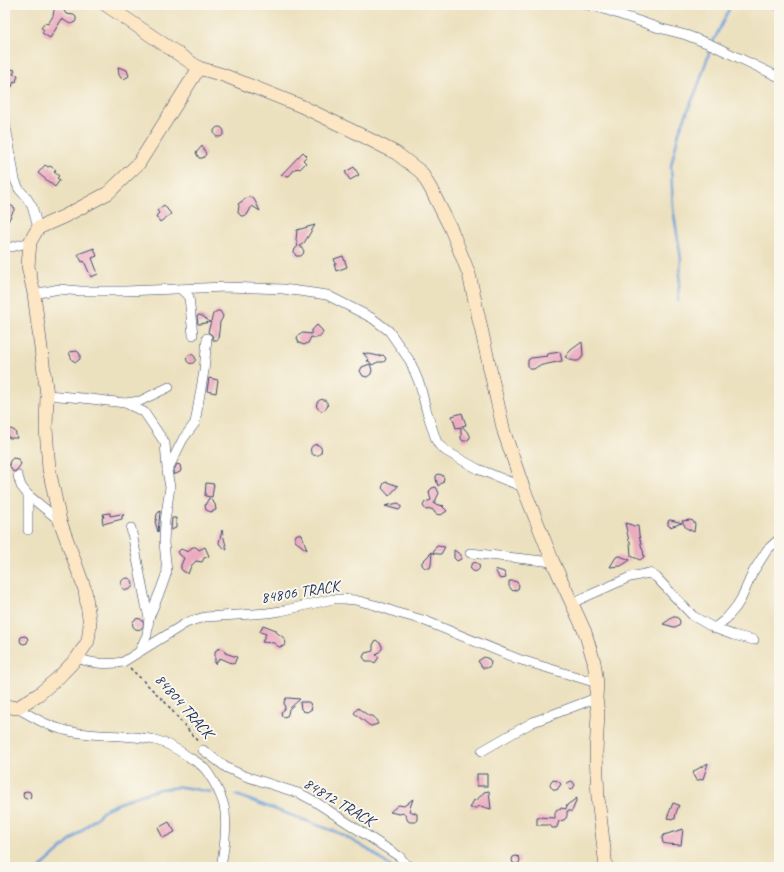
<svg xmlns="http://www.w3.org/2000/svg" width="784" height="872" viewBox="0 0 784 872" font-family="Caveat,sans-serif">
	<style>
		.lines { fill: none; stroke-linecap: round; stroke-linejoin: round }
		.stream { stroke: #6f9fd8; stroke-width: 2.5 }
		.building { fill: #ecacc0 }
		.street-casing { stroke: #3a4a6d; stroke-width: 10 }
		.secondary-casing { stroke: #3a4a6d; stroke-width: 14 }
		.path { stroke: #3a4a6d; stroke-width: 1.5; stroke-dasharray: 3 3; stroke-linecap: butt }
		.street { stroke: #fff; stroke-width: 9 }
		.secondary { stroke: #fce6c4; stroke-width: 13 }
		.labels { text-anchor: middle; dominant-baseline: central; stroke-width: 4; stroke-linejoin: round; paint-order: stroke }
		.street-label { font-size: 16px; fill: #1b2f5e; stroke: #fbf7ec }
	</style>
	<rect width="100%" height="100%" fill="#fbf7ec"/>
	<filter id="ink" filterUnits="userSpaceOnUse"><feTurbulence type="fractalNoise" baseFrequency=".025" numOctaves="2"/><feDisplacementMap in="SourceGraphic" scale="8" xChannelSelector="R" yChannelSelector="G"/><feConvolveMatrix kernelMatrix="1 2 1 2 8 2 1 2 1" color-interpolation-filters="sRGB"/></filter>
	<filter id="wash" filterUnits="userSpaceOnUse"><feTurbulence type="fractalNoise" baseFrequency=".012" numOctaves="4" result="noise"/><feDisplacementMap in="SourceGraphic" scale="16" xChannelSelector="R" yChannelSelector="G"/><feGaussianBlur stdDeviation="0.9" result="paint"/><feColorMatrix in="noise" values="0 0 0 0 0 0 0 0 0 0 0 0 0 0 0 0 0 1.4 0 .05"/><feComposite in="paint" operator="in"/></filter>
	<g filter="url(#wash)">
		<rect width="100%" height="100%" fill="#ece1bf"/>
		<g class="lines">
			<g class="stream">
				<polyline points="764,5 779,9"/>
				<polyline points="713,42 731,5"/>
				<polyline points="678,301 681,259 673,208 671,166 679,132 698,86 711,47"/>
				<polyline points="236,795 339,833 372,852 391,867"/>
				<polyline points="41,867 106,809 131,798 160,789 182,787 211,792"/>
			</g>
		</g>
		<g id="blocks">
			<g class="building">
				<polygon points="57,7 63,9 66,14 74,15 76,17 76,21 74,23 70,24 62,19 50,38 42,33 44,30 41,28 45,23 48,24 53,16 54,10"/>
				<polygon points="118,67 127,70 129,76 124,79 121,78 119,75"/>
				<polygon points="8,68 15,70 13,74 18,75 16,82 14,81 12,87 5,85 5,78"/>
				<circle cx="219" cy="132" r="5"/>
				<polygon points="202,146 206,154 203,158 199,158 196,153"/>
				<polygon points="303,152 307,156 303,160 306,163 300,169 298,168 297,169 296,168 289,176 281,175"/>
				<polygon points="45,165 48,167 50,166 56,170 54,172 59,176 57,178 60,180 55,187 38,173"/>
				<polygon points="354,167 359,175 350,180 345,172"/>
				<polygon points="248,197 251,197 254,199 260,211 252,206 247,215 243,216 241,216 240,215 238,212 239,206 238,204"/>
				<polygon points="5,202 15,208 5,227"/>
				<polygon points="164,205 171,214 160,222 156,216 159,213 157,210"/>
				<polygon points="315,225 304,243 300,246 304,251 303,254 301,256 296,256 294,252 295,249 298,246 296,240 297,230"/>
				<polygon points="94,248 97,256 92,258 98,274 91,277 84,261 82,262 78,254"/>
				<polygon points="343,256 347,267 336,271 334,264 336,264 334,259"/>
				<polygon points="217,311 220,311 223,316 222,319 220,322 218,340 213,340 212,335 208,332 213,314"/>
				<polygon points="199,315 202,316 210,322 200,324 198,324 197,316"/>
				<polygon points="317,325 322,330 323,332 321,336 316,338 311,337 308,343 304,345 299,343 297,338 299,334 303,333 311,334 312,330"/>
				<polygon points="582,342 583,355 581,359 578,361 574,361 565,357 571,350"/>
				<polygon points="77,351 80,354 80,359 76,362 72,360 69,352"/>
				<polygon points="560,352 562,361 538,366 534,369 530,369 528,366 528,360 531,358 548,356 547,354"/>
				<polygon points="363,353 374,355 378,356 383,355 385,357 386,359 384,362 378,362 372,365 369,361 367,361 369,360"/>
				<circle cx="191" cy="359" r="4.5"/>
				<polygon points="370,364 372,370 371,374 367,377 363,376 360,371 362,367"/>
				<polygon points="209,378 218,380 216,393 207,391"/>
				<circle cx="322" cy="405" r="5.5"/>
				<polygon points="462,413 466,425 462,426 470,435 470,438 466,441 463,441 461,439 461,427 456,428 452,416"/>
				<polygon points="11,429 15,431 17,438 10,438 8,437 6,433 8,430"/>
				<circle cx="316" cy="450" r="5.5"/>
				<polygon points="13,458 18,459 21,464 17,470 13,472 9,464 10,461"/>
				<polygon points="177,464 180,465 181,470 180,472 174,475 173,472"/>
				<polygon points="438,474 442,475 444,478 443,482 438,486 436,479 436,476"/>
				<polygon points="387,482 398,486 389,496 382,488 384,483"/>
				<polygon points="206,483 214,484 212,497 205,496"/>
				<polygon points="436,487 439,493 434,504 444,506 442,506 447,511 441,515 436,514 432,509 426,510 423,506 425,502 431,500 429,493 430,490 432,488"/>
				<polygon points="209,498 215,504 216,510 211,512 206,510 205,505"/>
				<polygon points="398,503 400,504 401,505 401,508 399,510 385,506"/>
				<polygon points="160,511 160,512 158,532 155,521 156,521 157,514"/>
				<polygon points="110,513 110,516 121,514 122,515 124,515 122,516 122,519 103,524 102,518 104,517 103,514"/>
				<polygon points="172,518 176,518 176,528 171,530"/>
				<polygon points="669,520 671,520 682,523 670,527 668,525 668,522"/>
				<polygon points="690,520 693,521 695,524 694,532 686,528 682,521"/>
				<polygon points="625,523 632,525 633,526 638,526 639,535 642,549 643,550 644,557 640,560 631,556 630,541 629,541"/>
				<polygon points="222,530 227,550 220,545 219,543"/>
				<polygon points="297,534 300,534 302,535 307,550 295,541 295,537"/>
				<polygon points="437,546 445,547 441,554 438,554 433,553 435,548"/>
				<polygon points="193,547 196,547 199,550 205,547 209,556 204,558 202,562 196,561 191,566 188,574 183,571 181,569 181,565 184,558 180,555 178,552 181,549 188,552 191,548"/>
				<polygon points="454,550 461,555 461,559 457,561 454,558"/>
				<polygon points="432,552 431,565 430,568 425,568 422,565 422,562"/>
				<polygon points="618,556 620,556 630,560 621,566 610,567 616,557"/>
				<circle cx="475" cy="567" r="4.5"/>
				<polygon points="495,569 504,572 505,574 506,578 501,579 499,578"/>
				<circle cx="127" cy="584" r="6"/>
				<polygon points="509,581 514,581 517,582 519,585 518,589 513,591 511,589 509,586"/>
				<polygon points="673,617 676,617 679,619 680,622 679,626 674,627 663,624"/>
				<circle cx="138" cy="624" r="5.5"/>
				<polygon points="263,625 276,630 276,632 284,638 286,643 284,646 279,647 274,643 262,642 266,634 260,632"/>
				<circle cx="24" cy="640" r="4"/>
				<polygon points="376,640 381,644 382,646 382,649 376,655 379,657 375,663 372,661 366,661 363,657 365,653 373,651 373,645"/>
				<polygon points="220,648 225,651 225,653 237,657 234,664 220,658 215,664 215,651"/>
				<polygon points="484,657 489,659 491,662 490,666 487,668 483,668 482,667 478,661"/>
				<polygon points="286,698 288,698 300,699 289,709 288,714 287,716 283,717 282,716 281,712 285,709 284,702"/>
				<polygon points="300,702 308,702 310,703 312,709 307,712 303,711 301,709"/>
				<polygon points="358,708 369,716 373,716 375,718 378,724 371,726 369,725 354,713"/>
				<polygon points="708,763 703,779 699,780 696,780 693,775 694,771"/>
				<rect x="477" y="774" width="10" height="12"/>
				<polygon points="553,780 558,781 561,784 557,790 553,789 550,786 550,784"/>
				<polygon points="571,781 573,782 575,785 572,790 569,789 565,785 569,782"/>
				<circle cx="27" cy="795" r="4"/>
				<polygon points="489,791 491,809 480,806 476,808 470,808 474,800 476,801 484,792"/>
				<polygon points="577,798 573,809 572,811 567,811 567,816 566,818 564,820 559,821 557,827 556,828 552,828 550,825 537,825 537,817 555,818 555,813 556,810 561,808 566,809 567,805"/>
				<polygon points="413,799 409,811 415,813 417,814 417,819 416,822 410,822 408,821 404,813 399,814 390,812 397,806 399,805 404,806"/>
				<polygon points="673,803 679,805 676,813 675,819 667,818"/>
				<polygon points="169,822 175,832 163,838 158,828"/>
				<polygon points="683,829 681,845 667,844 663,843 662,838 664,835"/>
				<circle cx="516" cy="860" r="4"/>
			</g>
		</g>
	</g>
	<g filter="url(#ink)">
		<use href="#blocks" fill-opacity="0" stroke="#3a4a6d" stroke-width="1"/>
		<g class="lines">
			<defs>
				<g id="street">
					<polyline points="587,5 604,9 659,28 686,35 712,45 779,77"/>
					<polyline points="5,123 9,143 15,180 19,189 26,197 32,206 38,228"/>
					<polyline points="5,247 12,247 30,242"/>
					<polyline points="181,289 189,297 193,335"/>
					<polyline points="34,294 59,289 80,291 125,291 226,287 283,289 306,292 327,295 372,318 389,331 410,361 420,385 426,409 436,440 439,445 446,451 453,455 478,469 523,487"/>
					<polyline points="47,395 82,398 125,403 140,401 169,387"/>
					<polyline points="125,403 144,412 165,443 167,469"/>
					<polyline points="18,476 21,486 28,495 60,521"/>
					<polyline points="28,495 28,530"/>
					<polyline points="131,528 146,605 149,618 147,635 139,652"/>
					<polyline points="470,553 553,562"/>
					<polyline points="572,603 630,577 649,573 656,577 693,616 714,628 733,635 754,640"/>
					<polyline points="149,618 161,589 167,572 164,543 165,521 170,487 167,471 183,439 195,423 204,371 207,338"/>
					<polyline points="714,628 726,619 736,607 741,599 753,572 767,550 779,539"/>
					<path d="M77,658C94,664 106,665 123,662L186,623L194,620L205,617L267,613L281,611L333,599H343L355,600L375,605L398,613L423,620L518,659L597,683"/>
					<path d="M17,708C33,717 47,726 64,730C94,738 125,733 155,740C168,743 179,750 190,758C195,761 201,764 205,769C213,779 224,799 225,812C227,831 224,849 221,867"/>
					<polyline points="203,750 227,768 245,776 301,794 314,801 400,857 406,865 413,867"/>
					<polyline points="482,751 508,736 533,722 596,698"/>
				</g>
				<g id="secondary">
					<polyline points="106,5 199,68 223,75 301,106 359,134 396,153 421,172 432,191 451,229 469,274 504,432 523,487 553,562 585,632 594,662 597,683 596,698 598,713 596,753 598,798 606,867"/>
					<polyline points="5,706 17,708 39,694 59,677 77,658 88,641 90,625 85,590 60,521 49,469 46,429 47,395 34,294 28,266 30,242 38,228 65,216 108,193 139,163 199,68"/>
				</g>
			</defs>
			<use href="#street" class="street-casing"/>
			<use href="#secondary" class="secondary-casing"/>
			<polyline class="path" points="130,668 165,702 199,743"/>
			<use href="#street" class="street"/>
			<use href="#secondary" class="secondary"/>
		</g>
	</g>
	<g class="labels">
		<g class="street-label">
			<text transform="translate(300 592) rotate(-9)">84806 TRACK</text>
			<text transform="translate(184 706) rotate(49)">84804 TRACK</text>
			<text transform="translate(339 802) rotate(31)">84812 TRACK</text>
		</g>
	</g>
	<rect width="784" height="872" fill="none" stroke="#fbf7ec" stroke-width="20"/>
</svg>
